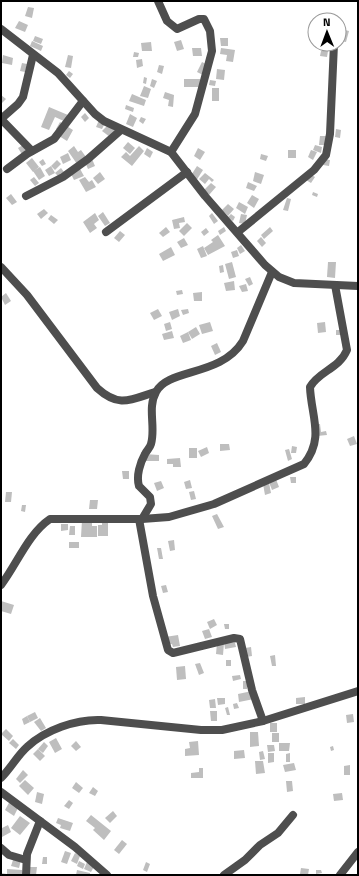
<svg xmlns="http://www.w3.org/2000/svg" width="359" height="876" viewBox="0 0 359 876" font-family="'Titillium Web',sans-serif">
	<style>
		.building { fill: #bebebe }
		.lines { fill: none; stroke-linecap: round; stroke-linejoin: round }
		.minor { stroke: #4e4e4e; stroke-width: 8 }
	</style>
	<rect width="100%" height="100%" fill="#fff"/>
	<g class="building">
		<polygon points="28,7 34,8 32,18 25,16"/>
		<polygon points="19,21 28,25 25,32 15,28"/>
		<polygon points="341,29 349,31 346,42 339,41"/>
		<polygon points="35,36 43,39 41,44 33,41"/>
		<polygon points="220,38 228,38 228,46 221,46"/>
		<polygon points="181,40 184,49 177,51 174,42"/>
		<polygon points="32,41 43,46 41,51 30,46"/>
		<polygon points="151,42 152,51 142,51 141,43"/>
		<polygon points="192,48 201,48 202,56 193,56"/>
		<polygon points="221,48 235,50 233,62 226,61 227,55 220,54"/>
		<polygon points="321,51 328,51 327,57 320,56"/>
		<polygon points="134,52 139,53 138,57 133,57"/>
		<polygon points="3,55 13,58 12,65 2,63"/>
		<polygon points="68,55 73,56 71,68 65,67"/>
		<polygon points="142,59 143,66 137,68 136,60"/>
		<polygon points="202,62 210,66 205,76 197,72"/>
		<polygon points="22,63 27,64 25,72 20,71"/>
		<polygon points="159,65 164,66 162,74 157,72"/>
		<polygon points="217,69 225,70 224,80 216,79"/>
		<polygon points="69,71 73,74 70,78 66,75"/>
		<polygon points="144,77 147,78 146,84 143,83"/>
		<polygon points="152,79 157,81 154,88 150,86"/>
		<rect x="184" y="79" width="16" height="8"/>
		<polygon points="210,80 216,81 215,86 209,85"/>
		<polygon points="144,86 151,89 148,98 140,96"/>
		<rect x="212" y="88" width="7" height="13"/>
		<polygon points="165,92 174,95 173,107 168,106 169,100 163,98"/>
		<polygon points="132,94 146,100 144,106 129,101"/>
		<polygon points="1,95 6,99 1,104"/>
		<polygon points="126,105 134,108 133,112 125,109"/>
		<polygon points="49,107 68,115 66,122 55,117 49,130 41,127"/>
		<polygon points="85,113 89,118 85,122 81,117"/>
		<polygon points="130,114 137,118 133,127 126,124"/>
		<polygon points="141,117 146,119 143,124 139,121"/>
		<polygon points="99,120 105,123 102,129 96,127"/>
		<polygon points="60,122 73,130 67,141 59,136 61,132 56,129"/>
		<polygon points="108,125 115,131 110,137 102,131"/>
		<polygon points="336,129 341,130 340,138 335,137"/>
		<polygon points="320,136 326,136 325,145 319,145"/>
		<polygon points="128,142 135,148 130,154 123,148"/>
		<polygon points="23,145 28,153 23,156 18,148"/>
		<polygon points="315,145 322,147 321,153 313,150"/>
		<polygon points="74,146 78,152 81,150 86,157 77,164 68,151"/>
		<polygon points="139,146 144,151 132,166 121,157 126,152 130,156"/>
		<polygon points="147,148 153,152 150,158 144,154"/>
		<polygon points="198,148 205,152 200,160 194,156"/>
		<rect x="288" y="150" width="8" height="8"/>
		<polygon points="311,150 317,152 313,160 308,157"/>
		<polygon points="68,153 71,160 63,164 60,157"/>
		<polygon points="261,154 268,156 266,161 260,159"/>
		<polygon points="32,158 39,167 33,172 26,163"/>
		<polygon points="43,159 46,164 42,166 39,162"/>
		<polygon points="92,159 95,166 88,169 85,162"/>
		<polygon points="324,159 330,160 329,166 323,165"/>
		<polygon points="57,160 61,164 55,170 51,166"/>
		<polygon points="51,166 55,173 49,176 45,170"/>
		<polygon points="197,166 203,170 196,181 190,177"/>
		<polygon points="40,167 45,176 39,180 33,171"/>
		<polygon points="79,167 84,176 74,180 70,172"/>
		<polygon points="61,168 64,172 58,176 55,173"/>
		<polygon points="100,172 105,179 98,184 93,178"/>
		<polygon points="255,172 264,175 261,184 253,181"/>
		<polygon points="205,173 214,180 212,182 209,179 205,184 199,179"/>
		<polygon points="310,174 315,177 311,183 306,180"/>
		<polygon points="34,177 39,183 35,186 30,180"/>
		<polygon points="85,177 89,182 92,180 96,187 86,192 79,180"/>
		<polygon points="248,182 257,186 254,191 246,188"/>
		<polygon points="211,183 216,187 209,195 204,190"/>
		<polygon points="313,192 318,194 317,197 312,195"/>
		<polygon points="11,194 17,202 12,205 6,198"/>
		<polygon points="252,195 259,199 254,208 247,203"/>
		<polygon points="287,198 291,199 288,211 283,210"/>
		<polygon points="239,202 248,207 245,214 236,208"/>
		<polygon points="228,204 234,209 228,216 222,210"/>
		<polygon points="44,209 48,213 41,219 37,214"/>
		<polygon points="103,212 110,223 105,226 98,216"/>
		<polygon points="95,213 99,220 94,224 97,228 90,233 83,222"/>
		<polygon points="212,213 218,221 214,224 209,216"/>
		<polygon points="231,214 235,217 233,221 228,217"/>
		<polygon points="241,214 247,215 245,224 239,223"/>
		<polygon points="51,215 58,220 54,224 48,219"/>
		<polygon points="184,217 185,222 179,223 180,228 174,229 172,220"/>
		<polygon points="187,223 192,228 184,236 179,231"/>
		<polygon points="166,227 170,232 163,237 159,233"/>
		<polygon points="224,227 226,231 220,235 218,231"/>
		<polygon points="270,227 273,231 264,239 261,235"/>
		<polygon points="206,228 209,232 204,236 201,232"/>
		<polygon points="120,231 125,235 119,242 114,238"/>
		<polygon points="218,235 225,246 208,255 204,248 213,242 211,240"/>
		<polygon points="261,237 266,243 262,247 257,241"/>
		<polygon points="184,238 188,245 181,248 177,242"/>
		<polygon points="241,245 245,251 240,254 237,248"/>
		<polygon points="203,246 207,256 201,258 197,249"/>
		<polygon points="171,247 175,255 163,261 159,254"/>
		<polygon points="237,250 239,256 233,258 231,252"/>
		<polygon points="232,262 236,277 229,279 225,264"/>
		<polygon points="328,262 336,262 335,278 327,277"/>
		<polygon points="223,265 224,272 220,273 219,266"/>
		<polygon points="250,277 253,284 249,286 245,279"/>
		<polygon points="234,281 235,290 226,291 224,283"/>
		<polygon points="246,284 248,291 242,292 239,286"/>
		<polygon points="182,290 183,294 177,295 176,291"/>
		<polygon points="202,292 202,301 194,301 193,293"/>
		<polygon points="6,293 11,301 5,305 1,297"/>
		<polygon points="158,309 162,316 154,320 150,313"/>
		<polygon points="178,309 180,316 172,320 169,312"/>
		<polygon points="188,309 189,313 183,315 181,310"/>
		<polygon points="170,322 172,329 166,331 164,324"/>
		<polygon points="210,322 213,331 202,334 199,325"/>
		<polygon points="325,322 326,332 318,333 317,323"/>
		<polygon points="196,327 200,334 192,339 188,332"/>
		<polygon points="336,330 340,330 341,335 336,335"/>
		<polygon points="172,331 174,338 164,340 162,334"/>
		<polygon points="188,332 191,340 183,343 180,336"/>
		<polygon points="217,343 221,352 215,355 211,346"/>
		<polygon points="315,424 320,424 321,432 326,431 327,435 317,436"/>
		<polygon points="354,436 357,444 350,446 347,439"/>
		<polygon points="220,444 229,444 230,450 220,451"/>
		<polygon points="292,446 297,447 296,453 291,453"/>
		<polygon points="207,447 209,453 201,457 198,451"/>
		<rect x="189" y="448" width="8" height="10"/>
		<polygon points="289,449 292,459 288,461 285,450"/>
		<polygon points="144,454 159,455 159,461 144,461"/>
		<polygon points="180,458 181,467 173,467 173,464 167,464 167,459"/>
		<polygon points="122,471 129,471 129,479 123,479"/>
		<polygon points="274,474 279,487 272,490 267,477"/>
		<polygon points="290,477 296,477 296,483 291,483"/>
		<polygon points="190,480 192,488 186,489 184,482"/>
		<polygon points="161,481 164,488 157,491 154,483"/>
		<polygon points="269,483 271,493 265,495 263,484"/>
		<polygon points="194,491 196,499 191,500 189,492"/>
		<polygon points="6,492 12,492 11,502 5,502"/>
		<polygon points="90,500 98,500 97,509 89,509"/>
		<polygon points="22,505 26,505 25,512 21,511"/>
		<polygon points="217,514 224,527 218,529 212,516"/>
		<polygon points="82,520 92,520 92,526 97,526 97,537 81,537"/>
		<polygon points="102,521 108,521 108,536 98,536 98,525 102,525"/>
		<polygon points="61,524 68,524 68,530 61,531"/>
		<polygon points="70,526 75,526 75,535 69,535"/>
		<polygon points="174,540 175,550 170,551 168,541"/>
		<rect x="69" y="542" width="10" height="6"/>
		<polygon points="157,548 161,548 163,559 159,559"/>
		<polygon points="166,585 168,592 163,593 161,586"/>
		<polygon points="1,601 14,605 11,614 1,611"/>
		<polygon points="214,619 217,625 210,629 207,622"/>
		<polygon points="224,624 229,624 229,629 225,629"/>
		<polygon points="209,629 212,637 205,639 202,631"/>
		<polygon points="178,635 180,646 173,647 172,644 166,645 165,637"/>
		<polygon points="234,639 236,647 225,649 224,641"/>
		<polygon points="217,643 224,643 223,655 216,654"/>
		<polygon points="251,647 252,656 246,657 245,648"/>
		<polygon points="275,655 276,666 272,666 270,656"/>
		<rect x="226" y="660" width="5" height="6"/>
		<polygon points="200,663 204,673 199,675 195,664"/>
		<polygon points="185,666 186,679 177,680 176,667"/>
		<polygon points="240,675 241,679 233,681 232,676"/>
		<rect x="243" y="681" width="4" height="8"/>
		<polygon points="252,691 254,699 239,702 238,694"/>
		<polygon points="305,697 305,704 296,704 296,698"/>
		<polygon points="217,698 225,698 225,704 218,705"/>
		<polygon points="215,699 216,708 210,708 209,700"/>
		<polygon points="237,703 239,708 234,709 233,704"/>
		<polygon points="228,707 230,715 227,715 225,708"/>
		<polygon points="210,711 217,711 217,721 211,721"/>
		<polygon points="35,712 38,718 30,722 27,716"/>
		<polygon points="353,714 354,722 347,723 346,715"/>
		<polygon points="27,716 30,722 24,725 22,719"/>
		<polygon points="40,718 46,728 41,731 34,722"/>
		<rect x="270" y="723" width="7" height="9"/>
		<polygon points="6,729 13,736 9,741 1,734"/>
		<polygon points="250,732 258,732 259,746 250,747"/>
		<rect x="272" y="733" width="7" height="9"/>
		<polygon points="56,738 62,749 55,753 49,742"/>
		<polygon points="13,739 19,745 16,749 9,743"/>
		<polygon points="76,741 81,747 76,751 71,746"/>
		<polygon points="198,741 199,755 185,756 185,749 190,748 189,742"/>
		<polygon points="44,742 48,746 43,753 38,749"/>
		<polygon points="279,743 290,743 289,751 279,751"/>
		<polygon points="267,745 274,745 275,751 268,752"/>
		<polygon points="333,746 334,750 331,751 330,747"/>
		<polygon points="38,749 45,756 40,761 33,754"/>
		<polygon points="244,750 245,758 234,759 234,751"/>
		<polygon points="263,751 265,759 260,760 259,752"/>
		<polygon points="268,753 274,753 274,762 268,763"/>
		<polygon points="290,753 290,762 286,762 286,754"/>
		<polygon points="255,761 263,761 265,773 256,774"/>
		<polygon points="294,763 296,770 285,772 283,765"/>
		<polygon points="350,765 350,775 344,775 344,766"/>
		<polygon points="199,768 203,768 203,778 191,778 191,773 199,772"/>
		<polygon points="23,770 28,775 20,783 16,779"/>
		<polygon points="25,780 34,788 28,795 19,786"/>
		<polygon points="286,781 292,781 293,791 287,792"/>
		<polygon points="76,782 83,788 79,793 72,788"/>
		<polygon points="93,787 98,791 95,796 89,793"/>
		<polygon points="37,792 44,794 42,804 35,802"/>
		<polygon points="342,793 343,800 334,801 333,794"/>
		<polygon points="69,800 73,803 69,809 64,806"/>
		<polygon points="10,801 19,806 14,816 5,810"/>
		<polygon points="113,811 117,816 110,823 105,818"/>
		<polygon points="91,815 111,831 104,840 93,830 95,828 86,821"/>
		<polygon points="20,816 30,823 20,835 11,828"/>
		<polygon points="58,818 73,823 70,831 60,828 61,825 56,823"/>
		<polygon points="8,825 11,832 2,837 1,826 2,828"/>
		<polygon points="122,840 127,844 119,854 114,850"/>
		<polygon points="65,851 71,853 67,864 61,862"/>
		<polygon points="75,853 80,856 77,864 71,861"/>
		<polygon points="14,857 21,860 19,868 11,866"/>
		<polygon points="43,857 47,857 47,864 42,864"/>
		<polygon points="79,861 85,864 83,869 77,866"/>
		<polygon points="87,862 95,865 91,872 84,869"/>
		<polygon points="146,862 150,864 147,872 143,870"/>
		<polygon points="30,867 37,867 36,875 30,875"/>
		<polygon points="301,868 309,869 308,875 300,874"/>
		<polygon points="7,869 22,870 22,875 1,875 1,873 7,874"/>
		<polygon points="77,870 90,873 90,875 76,875"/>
		<polygon points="316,870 321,870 322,873 316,874"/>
	</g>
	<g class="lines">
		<g class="minor">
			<polyline points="158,1 167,21 177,29 199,19 204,19 210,31 212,51 195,114 171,152"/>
			<polyline points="1,29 58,73 95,114 104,121 171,152 205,196 265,265 279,277 294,283 358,286"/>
			<polyline points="1,119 18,104 23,97 33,55"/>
			<polyline points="1,119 32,151"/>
			<polyline points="7,169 27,154 54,139 83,101"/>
			<polyline points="26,196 63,177 88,159 121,130"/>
			<polyline points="106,232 187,172"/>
			<polyline points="238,232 314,170 326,155 330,134 334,44"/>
			<path d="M1,267L27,295L97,388C119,408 130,400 155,392"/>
			<polyline points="139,519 153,596 168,650 173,653 234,638 240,639 252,690 263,721"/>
			<path d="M142,519L151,504L150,497L139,486C136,476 140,463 145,454C147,450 150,448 151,444C156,427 147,408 156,392C168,368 221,377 243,341L272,272"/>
			<path d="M1,585C17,564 28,534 50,519H142L169,517L214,504L304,464C325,438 311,416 310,387C319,371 339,369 347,350L335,285"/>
			<path d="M1,778C11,768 17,756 27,747C45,730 76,719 101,720L201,730H222L263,721L358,691"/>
			<polyline points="1,792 75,847 107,875"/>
			<polyline points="1,848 9,855 26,860"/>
			<polyline points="26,875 27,854 40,821"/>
			<polyline points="224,875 245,860 260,845 278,833 293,815"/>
			<polyline points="340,875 358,852"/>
		</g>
	</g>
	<rect width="359" height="876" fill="none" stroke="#000000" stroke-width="4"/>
	<g transform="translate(327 32) rotate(359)"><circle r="19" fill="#ffffff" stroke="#999999"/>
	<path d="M0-3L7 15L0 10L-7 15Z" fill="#000000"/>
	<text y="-6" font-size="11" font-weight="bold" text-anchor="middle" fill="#000000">N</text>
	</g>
</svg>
